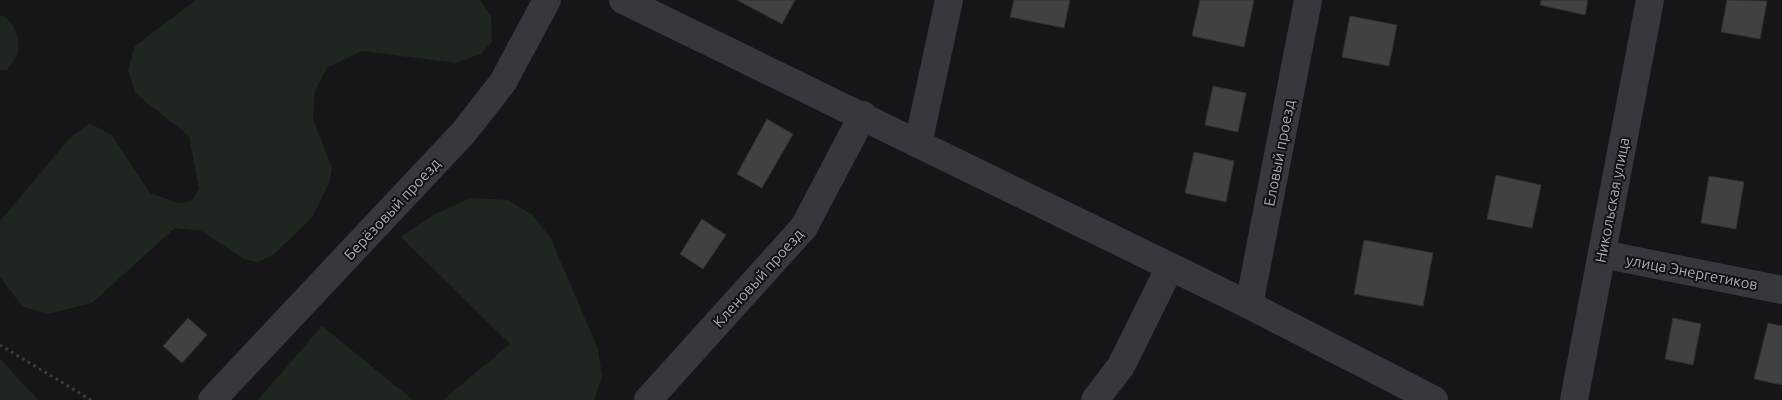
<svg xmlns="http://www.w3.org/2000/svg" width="1782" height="400" viewBox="0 0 1782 400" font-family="Ubuntu,sans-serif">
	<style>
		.green { fill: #1e261f }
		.building { fill: #404145; stroke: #303034 }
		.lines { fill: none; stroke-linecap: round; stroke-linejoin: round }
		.path { stroke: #3d3f44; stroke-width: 3; stroke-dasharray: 2.5 4; stroke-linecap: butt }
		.minor { stroke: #37383d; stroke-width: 28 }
		.labels { text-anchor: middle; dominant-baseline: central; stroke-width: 4; stroke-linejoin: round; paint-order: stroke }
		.street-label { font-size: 15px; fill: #a8adb8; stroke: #111113 }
	</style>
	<rect width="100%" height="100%" fill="#161618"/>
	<g class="green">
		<polygon points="196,0 480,0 491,16 492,42 480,54 456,63 362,51 327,68 315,91 313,119 332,168 330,181 312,218 272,256 257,262 244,259 201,231 175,228 92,303 47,314 22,306 0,277 0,221 68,140 89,123 112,135 150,193 178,203 192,201 199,189 189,136 136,94 128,70 135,46"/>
		<path d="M0,15C14,19 21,38 18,52C17,58 10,65 7,70H0Z"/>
		<polygon points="470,198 508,200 533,215 551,239 598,349 602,376 594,400 443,400 510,344 401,237 433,215"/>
		<polygon points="322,326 413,400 258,400"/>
		<polygon points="0,359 38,400 0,400"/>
	</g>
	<g class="building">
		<polygon points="737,0 795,0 782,24"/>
		<polygon points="1014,0 1070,0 1064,28 1010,17"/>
		<polygon points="1200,0 1254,0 1244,47 1192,36"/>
		<polygon points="1541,0 1588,0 1585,15 1540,5"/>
		<polygon points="1727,0 1767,1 1760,39 1721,32"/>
		<polygon points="1350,16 1397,25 1389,66 1342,57"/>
		<polygon points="1213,86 1246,93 1238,132 1205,125"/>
		<polygon points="767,119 793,134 762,188 737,174"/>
		<polygon points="1194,152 1234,161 1226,202 1185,193"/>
		<polygon points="1496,175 1541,185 1532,228 1487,219"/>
		<polygon points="1709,176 1744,182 1736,229 1701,223"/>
		<polygon points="702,219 726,235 703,269 680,254"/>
		<polygon points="1364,240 1433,253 1423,306 1354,294"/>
		<polygon points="188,318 207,335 182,363 163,346"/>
		<polygon points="1673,318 1701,324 1693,365 1665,359"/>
		<polygon points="1768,323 1782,326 1782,385 1754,379"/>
	</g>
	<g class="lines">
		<polyline class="path" points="0,345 91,400"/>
		<g class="minor">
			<polyline points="623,0 1249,305 1434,400"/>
			<polyline points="918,144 949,0"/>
			<polyline points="1602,254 1782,290"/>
			<polyline points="1249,305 1308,0"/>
			<polyline points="212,400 464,132 503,82 547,0"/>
			<polyline points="648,400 804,227 863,115"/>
			<polyline points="1095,400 1121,366 1170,267"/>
			<polyline points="1574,400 1650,0"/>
		</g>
	</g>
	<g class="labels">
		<g class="street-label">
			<text transform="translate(1279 153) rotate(-79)">Еловый проезд</text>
			<text transform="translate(1612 200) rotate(-79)">Никольская улица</text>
			<text transform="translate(392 209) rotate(-47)">Берёзовый проезд</text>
			<text transform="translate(1692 272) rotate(11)">улица Энергетиков</text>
			<text transform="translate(758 278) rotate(-48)">Кленовый проезд</text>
		</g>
	</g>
</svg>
